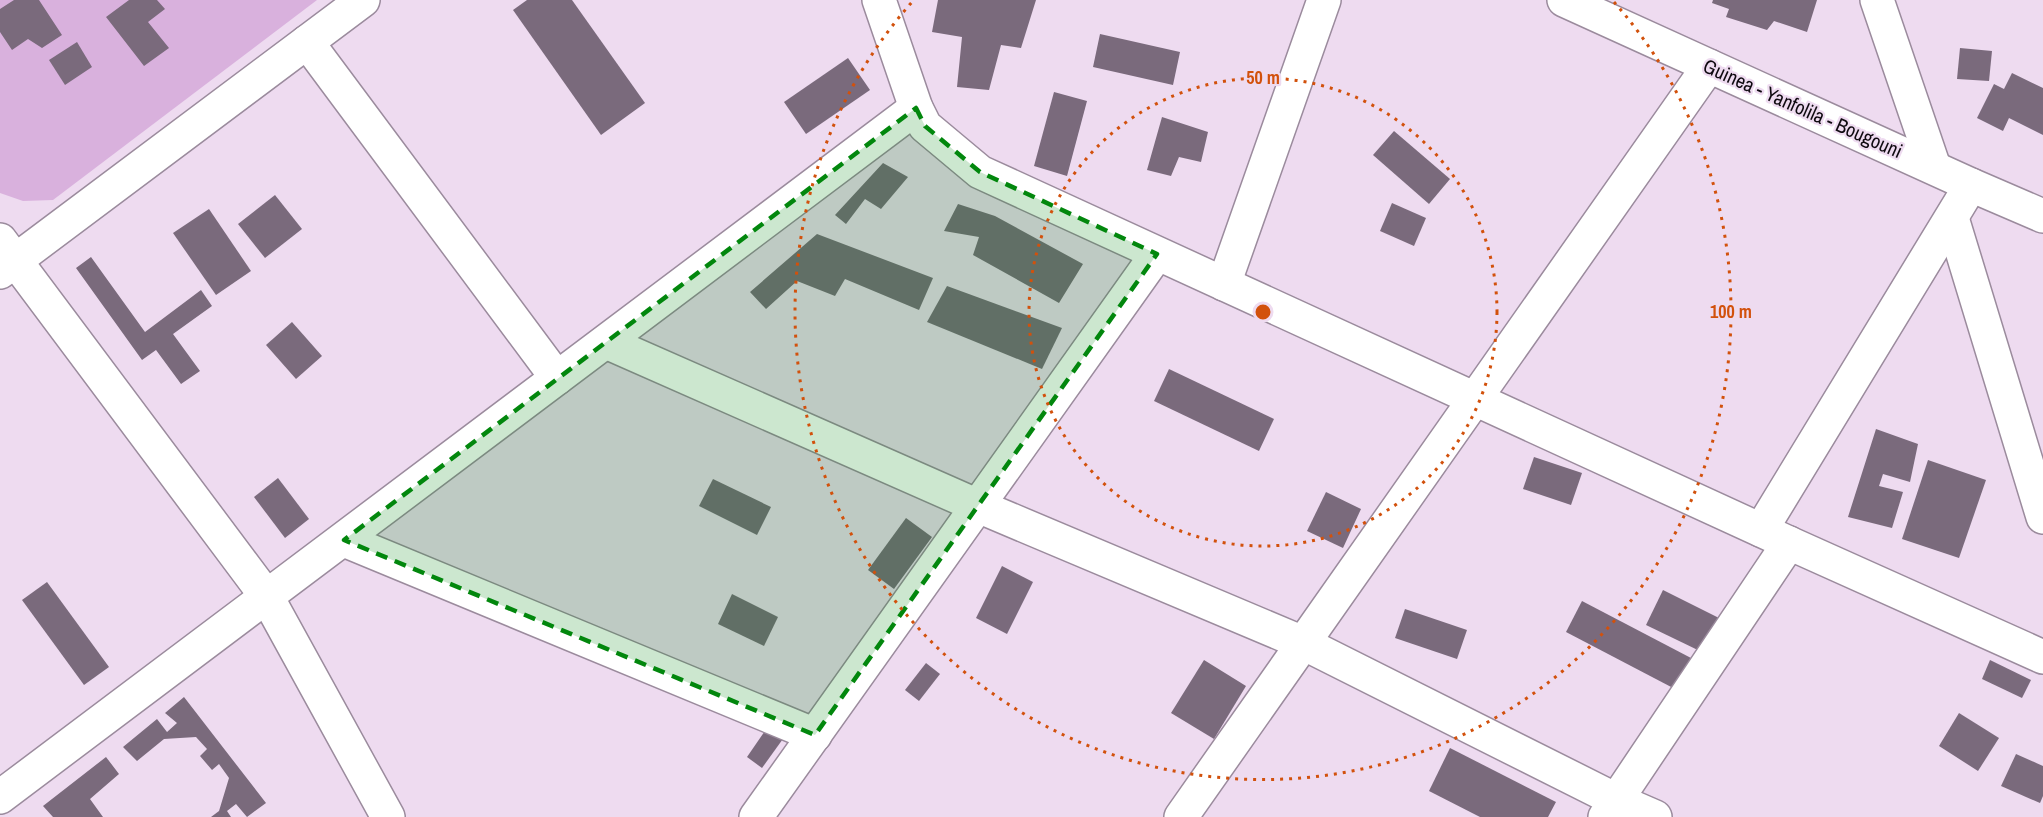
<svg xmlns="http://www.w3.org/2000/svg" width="2043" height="817" viewBox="0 0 2043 817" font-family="'Archivo Narrow',sans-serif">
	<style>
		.green { fill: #d9b1dd }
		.building { fill: #7a6a7c }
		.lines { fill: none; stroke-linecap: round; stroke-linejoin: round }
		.minor-casing { stroke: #9b8b9d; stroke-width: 36 }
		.major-casing { stroke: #9b8b9d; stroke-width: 36 }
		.minor { stroke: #fff; stroke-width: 33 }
		.major { stroke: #fff; stroke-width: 33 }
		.marked { fill: #02870d; fill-opacity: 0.2; stroke: #02870d; stroke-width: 4.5; stroke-dasharray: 12 8; stroke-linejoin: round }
		.ring { fill: none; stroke: #d2510c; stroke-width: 3; stroke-dasharray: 3 6 }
		.labels { text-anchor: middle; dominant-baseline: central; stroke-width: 4.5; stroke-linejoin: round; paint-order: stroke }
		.street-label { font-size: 20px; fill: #0f0a10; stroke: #eedbf0 }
		.centre { fill: #d2510c; stroke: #eedbf0; stroke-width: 3 }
		.ring-label { font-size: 18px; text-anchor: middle; font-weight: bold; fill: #d2510c; stroke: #eedbf0; stroke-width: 4.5; stroke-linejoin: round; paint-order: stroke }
	</style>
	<rect width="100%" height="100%" fill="#eedbf0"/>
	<polygon class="green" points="0,0 317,0 53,200 23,201 0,193"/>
	<g class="building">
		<polygon points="14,0 39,0 62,35 42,48 28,39 12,50 0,32 0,9"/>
		<polygon points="129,0 157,0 165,9 148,22 169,48 144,66 106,17"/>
		<polygon points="527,0 572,0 645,103 601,135 513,10"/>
		<polygon points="938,0 1036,0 1021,48 1001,45 989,90 957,87 962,37 932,32"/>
		<polygon points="1713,0 1817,0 1807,32 1774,21 1767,30 1726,17 1729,9 1712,3"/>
		<polygon points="1100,34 1180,52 1173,85 1093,67"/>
		<polygon points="77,42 92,67 65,85 49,60"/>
		<polygon points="1960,48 1992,51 1989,81 1957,79"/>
		<polygon points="848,58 870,90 806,134 784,102"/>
		<polygon points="2012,73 2043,88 2043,135 2009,118 2003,131 1977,118 1994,84 2004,89"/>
		<polygon points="1054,92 1087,101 1067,176 1034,166"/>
		<polygon points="1162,117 1208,132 1201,162 1179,157 1171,176 1147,170"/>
		<polygon points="1394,131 1450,179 1429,204 1373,155"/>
		<polygon points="883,163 908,177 881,209 865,199 846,224 835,215"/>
		<polygon points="275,195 302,229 265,258 238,224"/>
		<polygon points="1392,203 1426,218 1414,246 1380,231"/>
		<polygon points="958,204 995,216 1083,264 1059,303 973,255 979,237 944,231"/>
		<polygon points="209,209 251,271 216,295 173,233"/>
		<polygon points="817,234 933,278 919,310 845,279 835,296 797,281 766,309 750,292"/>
		<polygon points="91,257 145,332 201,290 212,306 173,334 200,371 181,384 156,350 142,360 76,268"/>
		<polygon points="947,286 1062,328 1042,369 927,322"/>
		<polygon points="292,322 322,356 296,379 266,345"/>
		<polygon points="1169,369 1274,419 1259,451 1154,401"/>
		<polygon points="1876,429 1918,444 1910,482 1883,474 1879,486 1903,492 1892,528 1848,517"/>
		<polygon points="1534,457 1582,473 1571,505 1523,489"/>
		<polygon points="1928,460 1986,480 1959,558 1902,539"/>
		<polygon points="278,478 309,519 285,538 254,497"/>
		<polygon points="713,479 771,507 757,535 699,506"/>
		<polygon points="1326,492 1361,509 1343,548 1307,531"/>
		<polygon points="906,518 932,537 894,589 868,570"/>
		<polygon points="1002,566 1033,582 1007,634 976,618"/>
		<polygon points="47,582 109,667 84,685 22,600"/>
		<polygon points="1663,590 1721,619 1704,653 1646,625"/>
		<polygon points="732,594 778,617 764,646 718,624"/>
		<polygon points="1582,601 1691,658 1675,689 1566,632"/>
		<polygon points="1405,609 1467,630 1457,659 1395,638"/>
		<polygon points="1204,660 1246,686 1214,739 1171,713"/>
		<polygon points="1990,660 2031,680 2022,698 1982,679"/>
		<polygon points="926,663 940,674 919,701 905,690"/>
		<polygon points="184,697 266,803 247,817 236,804 227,811 231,817 211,817 219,811 229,778 219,764 212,770 200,756 207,749 196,737 164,739 137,761 123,747 157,719 167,732 177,723 165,713"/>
		<polygon points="1959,713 1999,738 1978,771 1939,746"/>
		<polygon points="769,725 785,736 762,768 747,757"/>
		<polygon points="1450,748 1556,802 1548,817 1480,817 1429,791"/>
		<polygon points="2016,754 2043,766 2043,796 2040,803 2001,786"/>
		<polygon points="106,757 119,774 90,799 103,817 53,817 43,806"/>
	</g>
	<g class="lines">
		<defs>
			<g id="minor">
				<polyline points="879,0 916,108 925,126 980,172 1789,543 2043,657"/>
				<polyline points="1877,0 1934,167"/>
				<polyline points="307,42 557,378"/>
				<polyline points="1952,218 2043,517"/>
				<polyline points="0,240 267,597 388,817"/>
				<polyline points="0,272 363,0"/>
				<polyline points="1224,284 1324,0"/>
				<polyline points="606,342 978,506 1303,643 1616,800 1655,817"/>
				<polyline points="1761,530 1971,185"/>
				<polyline points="344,540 815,735"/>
				<polyline points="0,797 916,108"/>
				<polyline points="756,817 1157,254"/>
				<polyline points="1181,817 1709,66"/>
				<polyline points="1605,817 1789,543"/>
			</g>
			<polyline id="major" points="1564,0 1971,185 2043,216"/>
		</defs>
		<use href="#minor" class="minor-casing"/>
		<use href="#major" class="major-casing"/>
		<use href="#minor" class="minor"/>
		<use href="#major" class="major"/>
	</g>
	<path class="marked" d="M916,108L925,126L980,172L1157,254L815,735L344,540Z"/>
	<g class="ring">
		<circle cx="1263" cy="312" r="234"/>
		<path d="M1614 2A468 468 0 1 1 912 2"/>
	</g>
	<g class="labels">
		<g class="street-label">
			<text transform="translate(1803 108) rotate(24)">Guinea - Yanfolila - Bougouni</text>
		</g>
	</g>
	<circle cx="1263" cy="312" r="9" class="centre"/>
	<g class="ring-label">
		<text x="1263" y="84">50 m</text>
		<text x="1731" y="318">100 m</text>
	</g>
</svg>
